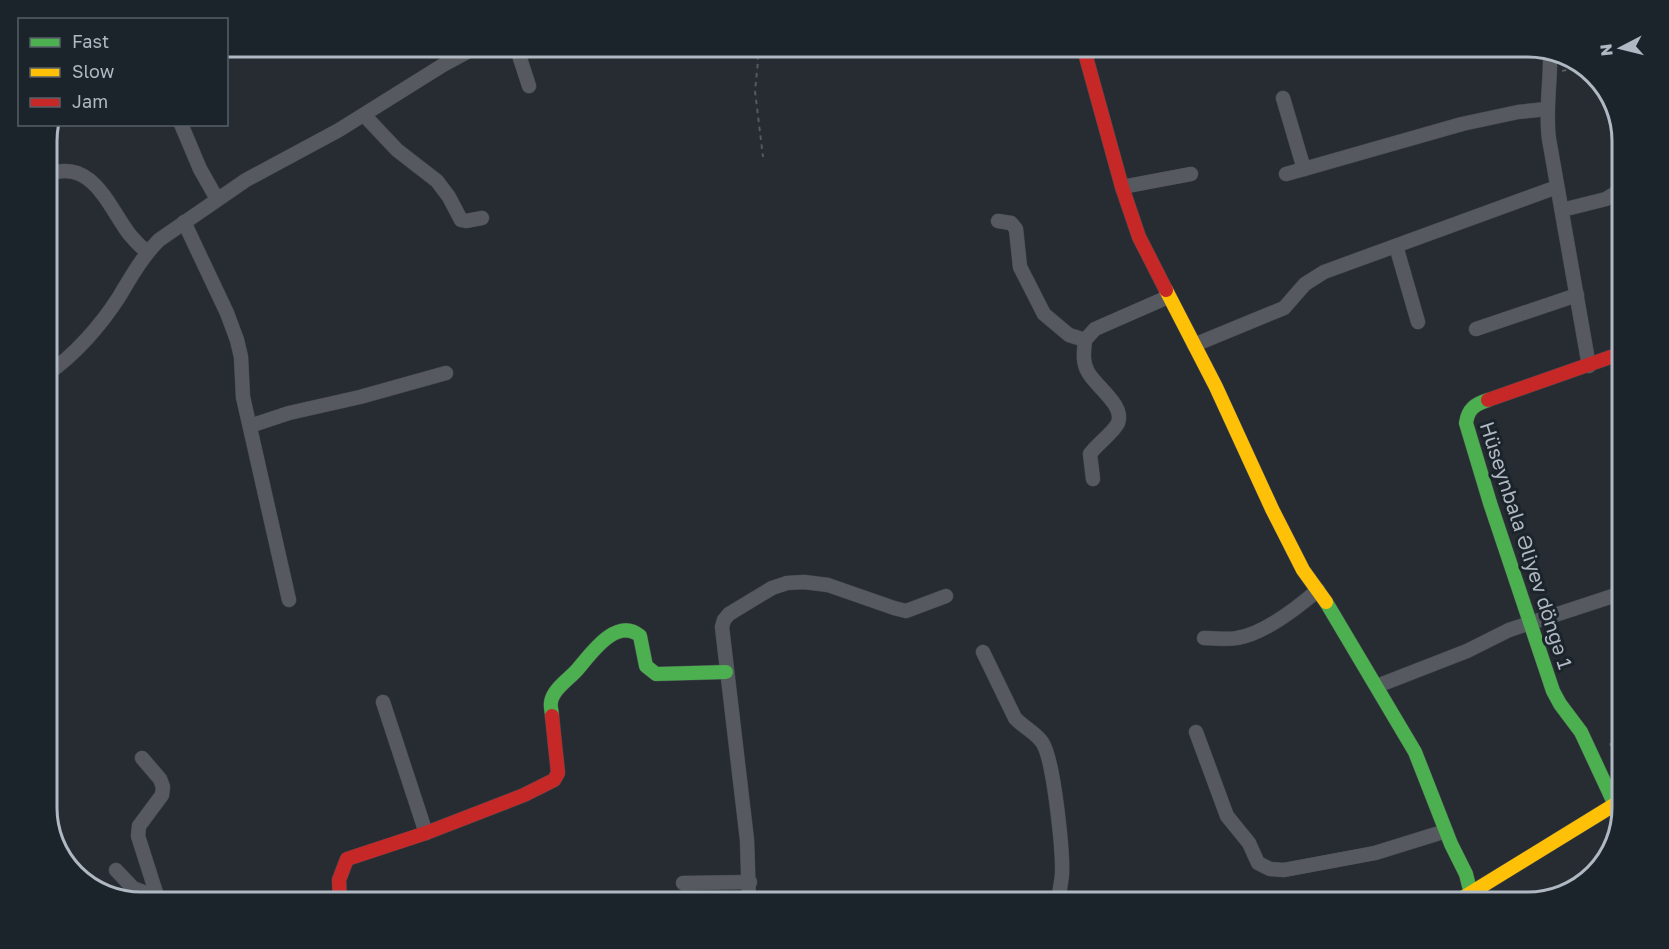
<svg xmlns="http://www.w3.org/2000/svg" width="1669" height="949" viewBox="0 0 1669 949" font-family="'Golos Text',sans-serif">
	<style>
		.building { fill: #3e4348; stroke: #4e5459; stroke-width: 1.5 }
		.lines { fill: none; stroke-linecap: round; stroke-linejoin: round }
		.street-casing { stroke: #44484c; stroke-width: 15 }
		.fast-casing { stroke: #44484c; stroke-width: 15 }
		.slow-casing { stroke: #44484c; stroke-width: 15 }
		.jam-casing { stroke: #44484c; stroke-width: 15 }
		.path { stroke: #545a5e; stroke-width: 2; stroke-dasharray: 4.5 4.5; stroke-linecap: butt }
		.street { stroke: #565a60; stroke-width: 14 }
		.fast { stroke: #4caf50; stroke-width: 14 }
		.slow { stroke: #ffc107; stroke-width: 14 }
		.jam { stroke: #c62828; stroke-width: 14 }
		.labels { text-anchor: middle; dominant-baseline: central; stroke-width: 6; stroke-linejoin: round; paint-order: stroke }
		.street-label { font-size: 20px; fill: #b0b9c3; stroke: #1b232b }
		.rim { fill: none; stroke: #b0b9c3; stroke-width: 3 }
	</style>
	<rect width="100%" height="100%" fill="#262c32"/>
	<polygon class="building" points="1622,737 1622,767 1610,744"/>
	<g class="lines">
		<defs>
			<g id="street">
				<polyline points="516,46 529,86"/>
				<path d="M1550,52C1551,81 1545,110 1549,139L1589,366"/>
				<polyline points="1283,98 1304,169 1462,124 1518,112 1547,109"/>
				<polyline points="364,115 397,150 437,181 449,197 461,220 466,221 482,218"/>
				<polyline points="181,124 200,169 217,199"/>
				<polyline points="1286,174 1304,169"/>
				<path d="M47,175C92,156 109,208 130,235C135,241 141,247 147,252"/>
				<polyline points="1122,187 1191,174"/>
				<polyline points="1562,210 1606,199 1622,189"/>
				<polyline points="998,221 1011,223 1016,229 1020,267 1044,314 1069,335 1085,340"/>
				<polyline points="184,222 227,313 237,340 241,357 243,397 289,600"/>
				<polyline points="1396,246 1418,322"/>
				<polyline points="1476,329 1577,295"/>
				<polyline points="1194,345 1284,308 1305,284 1324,272 1557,187"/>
				<path d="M47,374C75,355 101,325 119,297C131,277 142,257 159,240L246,180L339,130L443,65L478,46"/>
				<polyline points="250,426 289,413 360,397 446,373"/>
				<path d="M1093,479L1090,454C1096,445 1114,432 1118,423C1125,405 1095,386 1088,372C1082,362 1084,351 1085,340L1095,329L1168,297"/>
				<path d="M1204,638C1215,638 1227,640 1237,638C1264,634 1297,608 1318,590"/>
				<path d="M983,652L1015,718C1023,727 1035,732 1042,742C1054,759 1063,852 1062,875C1061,884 1059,893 1058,902"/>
				<polyline points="1377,686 1467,651 1509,630 1622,593"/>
				<polyline points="383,702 426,833"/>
				<polyline points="1196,732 1227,816 1249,843 1258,863 1270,869 1284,870 1375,853 1446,831"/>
				<polyline points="142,758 160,779 163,787 162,795 139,826 138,836 159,902"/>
				<polyline points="116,870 133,888 157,897"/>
				<polyline points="683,883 750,882"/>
				<polyline points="749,902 747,840 722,627 724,620 729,614 772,588 787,583 804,582 828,585 894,608 906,611 946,596"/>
			</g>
			<g id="fast">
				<path d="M1488,400C1475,404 1468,409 1466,423L1490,503L1553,691L1560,704L1581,732L1615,805"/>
				<polyline points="1326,602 1415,752 1451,844 1466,874 1473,902"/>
				<path d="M552,716C552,712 550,706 551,702C553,689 569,679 577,670C590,655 616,616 640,636L646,666L656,674L726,672"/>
			</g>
			<g id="slow">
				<polyline points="1166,290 1216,387 1272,509 1303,570 1326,602"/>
				<polyline points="1456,902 1622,800"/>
			</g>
			<g id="jam">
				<polyline points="1083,46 1122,187 1139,237 1166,290"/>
				<polyline points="1488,400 1622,353"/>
				<polyline points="340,902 339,880 347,859 426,833 524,795 554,780 558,773 552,716"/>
			</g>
		</defs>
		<use href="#street" class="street-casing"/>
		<use href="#fast" class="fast-casing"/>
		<use href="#slow" class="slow-casing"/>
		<use href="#jam" class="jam-casing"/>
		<g class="path">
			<polyline points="757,46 758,61 755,91 763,157"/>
			<polyline points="1562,71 1583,66"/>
		</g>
		<use href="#street" class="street"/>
		<use href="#fast" class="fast"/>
		<use href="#slow" class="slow"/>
		<use href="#jam" class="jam"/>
	</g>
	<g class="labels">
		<g class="street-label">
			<text transform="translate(1527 545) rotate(72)">Hüseynbala Əliyev döngə 1</text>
		</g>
	</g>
	<path d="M0 0H1669V949H0ZM141 57H1528A84 84 0 0 1 1612 141V808A84 84 0 0 1 1528 892H141A84 84 0 0 1 57 808V141A84 84 0 0 1 141 57Z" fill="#1b232b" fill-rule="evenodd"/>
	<path class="rim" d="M141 57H1528A84 84 0 0 1 1612 141V808A84 84 0 0 1 1528 892H141A84 84 0 0 1 57 808V141A84 84 0 0 1 141 57Z"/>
	<rect x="18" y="18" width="210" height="108" fill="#1b232b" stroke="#575f68" stroke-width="1.5"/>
	<rect x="30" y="38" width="30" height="9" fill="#4caf50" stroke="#575f68" stroke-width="1.5"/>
	<text x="72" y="48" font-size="18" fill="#b0b9c3">Fast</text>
	<rect x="30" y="68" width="30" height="9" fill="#ffc107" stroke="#575f68" stroke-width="1.5"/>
	<text x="72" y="78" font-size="18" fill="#b0b9c3">Slow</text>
	<rect x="30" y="98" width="30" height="9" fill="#c62828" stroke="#575f68" stroke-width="1.5"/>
	<text x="72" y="108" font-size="18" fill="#b0b9c3">Jam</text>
	<g transform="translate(1621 48) rotate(263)" stroke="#1b232b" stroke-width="4.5" paint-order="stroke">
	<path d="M0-4.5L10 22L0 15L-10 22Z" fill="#b0b9c3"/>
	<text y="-9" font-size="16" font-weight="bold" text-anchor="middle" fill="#b0b9c3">N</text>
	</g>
</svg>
